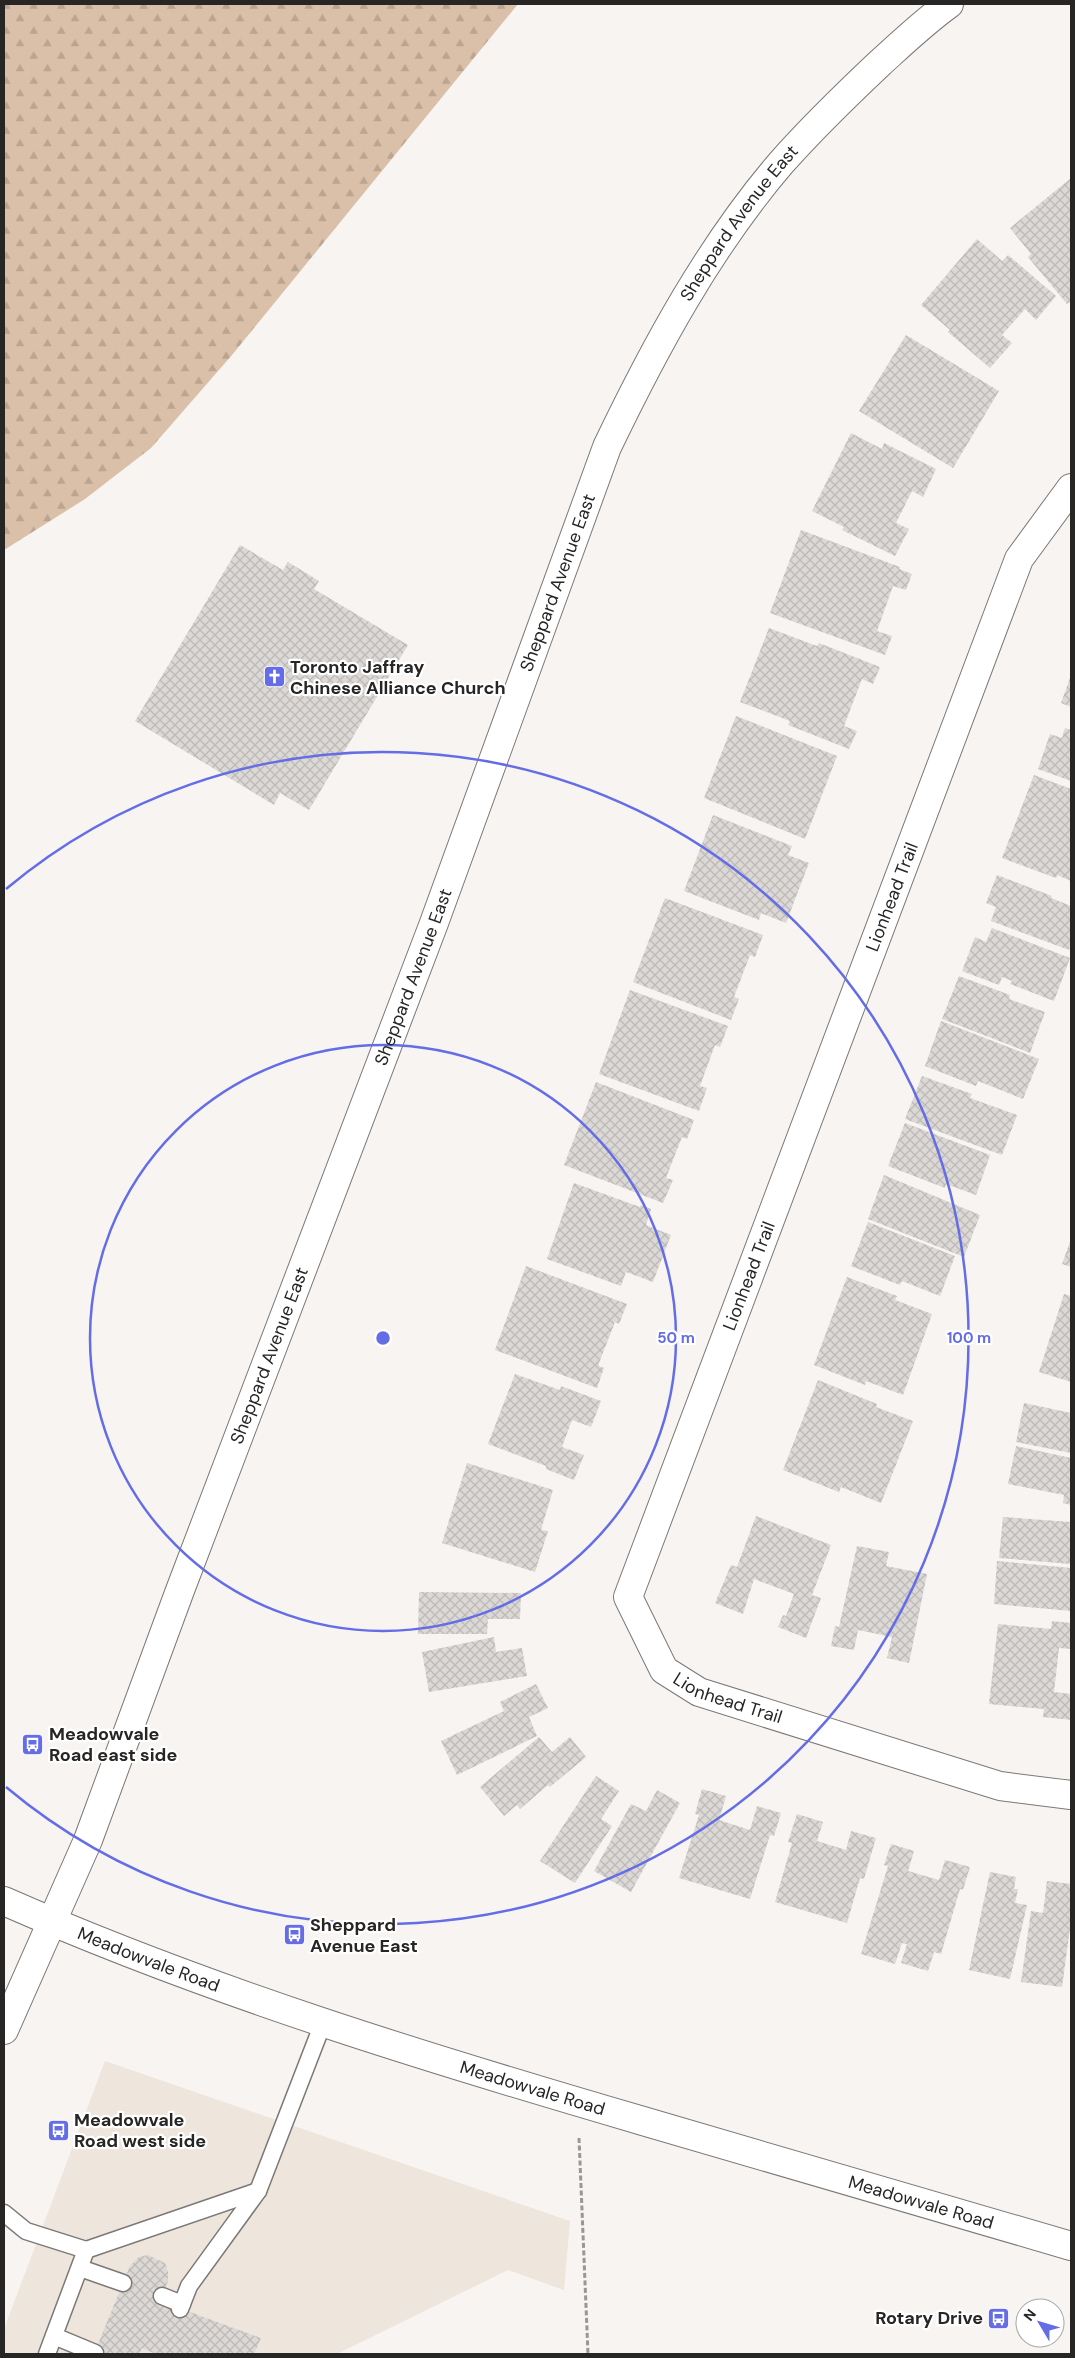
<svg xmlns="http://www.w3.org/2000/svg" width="1075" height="2358" viewBox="0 0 1075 2358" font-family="'DM Sans',sans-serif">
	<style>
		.built { fill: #eee5dd }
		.forest { fill: url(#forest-firs) }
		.building { fill: url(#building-cross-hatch) }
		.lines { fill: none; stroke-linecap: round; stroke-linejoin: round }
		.lane-casing { stroke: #7b7876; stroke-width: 19 }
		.street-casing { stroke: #7b7876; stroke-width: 30 }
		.secondary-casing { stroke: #7b7876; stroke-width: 30 }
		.path { stroke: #999795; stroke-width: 3; stroke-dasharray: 5 2.5; stroke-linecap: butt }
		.lane { stroke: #fff; stroke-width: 16 }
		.street { stroke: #fff; stroke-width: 28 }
		.secondary { stroke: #fff; stroke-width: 28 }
		.ring { fill: none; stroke: #646de6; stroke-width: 2.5 }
		.labels { text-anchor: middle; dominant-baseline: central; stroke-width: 4.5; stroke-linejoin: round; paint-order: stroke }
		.street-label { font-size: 18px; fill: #272625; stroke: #fff }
		.poi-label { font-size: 18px; font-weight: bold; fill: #272625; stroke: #fff; text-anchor: start }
		.centre { fill: #646de6; stroke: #fff; stroke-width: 2.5 }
		.ring-label { font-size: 15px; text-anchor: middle; font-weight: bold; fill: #646de6; stroke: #fff; stroke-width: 4.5; stroke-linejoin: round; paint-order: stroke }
	</style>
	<defs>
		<pattern id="forest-firs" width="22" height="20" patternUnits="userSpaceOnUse" patternTransform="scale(1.25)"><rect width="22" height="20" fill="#dac0a8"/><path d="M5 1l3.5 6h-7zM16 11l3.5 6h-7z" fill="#bba590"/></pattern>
		<pattern id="building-cross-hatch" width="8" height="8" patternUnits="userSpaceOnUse" patternTransform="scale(1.25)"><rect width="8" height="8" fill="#dbd8d5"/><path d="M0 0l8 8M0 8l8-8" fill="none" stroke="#bcb9b7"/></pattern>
	</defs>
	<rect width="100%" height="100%" fill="#f7f4f1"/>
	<polygon class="built" points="105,2061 570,2221 564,2290 508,2270 337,2354 4,2354 4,2329"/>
	<polygon class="forest" points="4,4 518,4 232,355 151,448 85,499 4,550"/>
	<g class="building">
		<polygon points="1071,178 1071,301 1067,304 1028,257 1031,254 1010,228"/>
		<polygon points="977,239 1002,261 1008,255 1056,296 1036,320 1025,309 1002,335 1012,343 990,368 948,332 950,330 921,305"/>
		<polygon points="906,335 999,391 953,468 859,411"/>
		<polygon points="851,433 882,449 884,443 936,469 923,497 912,491 896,523 909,529 895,556 842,530 844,527 812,511"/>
		<polygon points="801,530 900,567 899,569 912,574 906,590 893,586 877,631 892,636 885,655 770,613"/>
		<polygon points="240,545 283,570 288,562 319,581 314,589 408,645 309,810 280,793 274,805 135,721"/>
		<polygon points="769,628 817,646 819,643 880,667 873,684 862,679 844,726 857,731 849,749 788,725 790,721 740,702"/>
		<polygon points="1071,675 1071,707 1061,703"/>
		<polygon points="736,716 837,756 805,839 704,798"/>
		<polygon points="1065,728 1071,730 1071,781 1038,769 1050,734 1062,738"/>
		<polygon points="1034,775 1071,789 1071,881 1057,875 1056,878 1002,858"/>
		<polygon points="713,815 792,846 788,855 809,863 786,923 761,913 759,920 684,891"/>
		<polygon points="997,875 1052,896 1051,898 1071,906 1071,945 1069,950 991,921 996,907 986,903"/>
		<polygon points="665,898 763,935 755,957 750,955 734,997 739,999 731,1020 633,982"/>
		<polygon points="992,928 1070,958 1054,1001 1010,984 1012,981 1002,977 999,985 962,971 975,937 986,942"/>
		<polygon points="959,976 1010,995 1009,999 1045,1012 1030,1053 942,1019"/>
		<polygon points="630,990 728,1026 720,1047 715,1045 700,1086 707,1088 699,1111 599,1074"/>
		<polygon points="941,1021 1039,1059 1023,1099 978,1081 976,1086 925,1066"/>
		<polygon points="922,1076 972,1094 970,1098 1017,1115 1002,1155 905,1119"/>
		<polygon points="596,1082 694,1120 687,1139 682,1137 666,1178 673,1180 663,1203 564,1165"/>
		<polygon points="905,1123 990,1155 976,1195 946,1184 945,1188 888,1166"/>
		<polygon points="884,1175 980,1215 964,1257 868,1219"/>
		<polygon points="574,1183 640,1207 641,1205 651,1209 646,1225 671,1235 653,1282 626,1272 621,1286 547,1259"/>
		<polygon points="868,1222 955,1256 940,1296 902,1281 900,1285 851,1266"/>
		<polygon points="1071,1239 1071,1267 1062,1264"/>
		<polygon points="526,1266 627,1304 619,1324 615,1322 599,1363 599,1366 604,1368 597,1388 495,1350"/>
		<polygon points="847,1277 897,1296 895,1300 932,1314 903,1395 866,1381 865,1385 814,1365"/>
		<polygon points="1064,1294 1071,1296 1071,1382 1039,1372"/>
		<polygon points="515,1374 560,1390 561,1386 601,1401 591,1427 572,1420 562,1447 584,1455 574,1480 546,1469 546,1466 488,1444"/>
		<polygon points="818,1380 877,1404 876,1407 913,1421 881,1503 841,1487 839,1492 783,1470"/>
		<polygon points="1024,1403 1071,1413 1071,1453 1016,1442"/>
		<polygon points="1016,1446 1071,1458 1071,1505 1063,1503 1064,1495 1008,1484"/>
		<polygon points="467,1463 553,1490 541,1530 548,1531 535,1572 442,1543"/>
		<polygon points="756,1516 831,1545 812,1595 821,1598 806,1638 778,1627 783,1615 786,1616 794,1594 754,1579 743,1614 715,1603 731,1565 737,1567"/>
		<polygon points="1003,1517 1071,1522 1071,1564 999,1558"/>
		<polygon points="857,1546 889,1552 886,1566 927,1574 909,1663 887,1658 892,1637 858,1630 854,1650 831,1646 835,1626 839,1627"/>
		<polygon points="997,1561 1071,1568 1071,1611 994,1604"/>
		<polygon points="419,1592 521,1593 520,1619 488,1619 487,1634 418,1634"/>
		<polygon points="1052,1621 1071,1623 1071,1649 1059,1648 1054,1692 1071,1694 1071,1720 1043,1717 1044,1709 989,1704 998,1624 1051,1629"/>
		<polygon points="494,1637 496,1652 522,1648 527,1676 429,1692 422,1652"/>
		<polygon points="536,1684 548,1708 529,1717 537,1736 457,1775 441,1741 504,1711 500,1702"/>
		<polygon points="539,1737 552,1752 570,1737 586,1757 550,1787 548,1785 520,1809 517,1805 504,1816 480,1787"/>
		<polygon points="596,1776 619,1791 601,1819 612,1826 575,1883 540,1861"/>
		<polygon points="702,1789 726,1796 719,1820 750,1830 757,1806 781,1813 774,1836 770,1835 750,1899 679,1878 699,1815 695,1814"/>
		<polygon points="657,1790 680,1803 631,1892 594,1871 631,1804 646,1811"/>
		<polygon points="797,1814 823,1822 817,1841 846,1850 851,1831 876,1838 864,1879 860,1878 847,1923 775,1902 792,1843 788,1842"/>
		<polygon points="891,1844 914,1851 908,1871 939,1880 945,1860 970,1867 963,1890 960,1889 941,1954 934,1952 928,1971 901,1963 907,1944 902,1943 895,1964 861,1954 888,1866 884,1865"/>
		<polygon points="990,1872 1016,1877 1014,1889 1018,1889 1015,1903 1027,1905 1010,1979 969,1970"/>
		<polygon points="1047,1881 1071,1884 1071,1921 1062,1987 1021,1982 1031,1911 1043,1913"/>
		<polygon points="148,2255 165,2263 168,2272 168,2281 160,2301 261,2338 254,2354 156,2354 142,2348 139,2354 94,2354 130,2266 139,2257"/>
	</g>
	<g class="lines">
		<defs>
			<g id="lane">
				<polyline points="4,2213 26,2231 86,2250 47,2354"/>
				<polyline points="86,2250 258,2191"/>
				<polyline points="80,2268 123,2283"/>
				<polyline points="162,2296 182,2304"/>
				<polyline points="180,2309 189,2286 258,2191 323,2023"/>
				<polyline points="54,2336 95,2353"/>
			</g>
			<g id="street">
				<path id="s1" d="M1071,488L1019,559L628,1597L664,1670L699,1692L1000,1786L1071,1795"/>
			</g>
			<g id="secondary">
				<path id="s2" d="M4,1901C211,1992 427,2058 643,2121C786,2163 929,2205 1071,2246"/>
				<path id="s3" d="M4,2030L88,1840L179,1593L434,923L607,447C655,347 709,247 781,163C812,128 846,95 880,63C902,43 924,22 949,4"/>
			</g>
		</defs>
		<use href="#lane" class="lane-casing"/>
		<use href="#street" class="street-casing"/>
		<use href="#secondary" class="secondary-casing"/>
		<polyline class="path" points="579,2138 588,2354"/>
		<use href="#lane" class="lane"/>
		<use href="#street" class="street"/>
		<use href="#secondary" class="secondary"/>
	</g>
	<g class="ring">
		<circle cx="383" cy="1338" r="293"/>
		<path d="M6 889A586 586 0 1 1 6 1787"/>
	</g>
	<defs>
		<symbol id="church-square" viewBox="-11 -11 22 22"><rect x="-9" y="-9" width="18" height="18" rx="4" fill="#646de6" stroke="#fff"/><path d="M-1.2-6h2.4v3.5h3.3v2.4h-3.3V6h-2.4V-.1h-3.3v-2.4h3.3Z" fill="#fff"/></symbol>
		<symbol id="bus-square" viewBox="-11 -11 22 22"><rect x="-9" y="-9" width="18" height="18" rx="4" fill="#646de6" stroke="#fff"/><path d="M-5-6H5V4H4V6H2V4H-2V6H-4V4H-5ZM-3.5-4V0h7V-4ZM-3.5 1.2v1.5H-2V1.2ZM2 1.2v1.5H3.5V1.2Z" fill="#fff"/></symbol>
	</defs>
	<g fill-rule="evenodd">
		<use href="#church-square" x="262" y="664" width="25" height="25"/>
		<use href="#bus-square" x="20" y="1732" width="25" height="25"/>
		<use href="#bus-square" x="282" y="1922" width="25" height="25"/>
		<use href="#bus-square" x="46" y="2118" width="25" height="25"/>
		<use href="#bus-square" x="986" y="2306" width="25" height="25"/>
	</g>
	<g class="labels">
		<g class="street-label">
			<text stroke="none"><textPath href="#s3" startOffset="1955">Sheppard Avenue East</textPath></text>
			<text stroke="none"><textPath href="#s3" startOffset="1550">Sheppard Avenue East</textPath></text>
			<text transform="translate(892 897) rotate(-69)">Lionhead Trail</text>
			<text stroke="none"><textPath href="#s3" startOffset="1130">Sheppard Avenue East</textPath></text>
			<text transform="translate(749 1276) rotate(-69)">Lionhead Trail</text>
			<text stroke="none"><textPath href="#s3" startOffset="725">Sheppard Avenue East</textPath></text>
			<text stroke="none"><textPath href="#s1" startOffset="1349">Lionhead Trail</textPath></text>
			<text stroke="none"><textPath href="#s2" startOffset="156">Meadowvale Road</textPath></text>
			<text stroke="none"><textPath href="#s2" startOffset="561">Meadowvale Road</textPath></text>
			<text stroke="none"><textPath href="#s2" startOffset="966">Meadowvale Road</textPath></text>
		</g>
		<g class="poi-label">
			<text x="290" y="667">Toronto Jaffray<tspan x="290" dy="21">Chinese Alliance Church</tspan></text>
			<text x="49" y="1734">Meadowvale<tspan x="49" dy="21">Road east side</tspan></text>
			<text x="310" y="1925">Sheppard<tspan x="310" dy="21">Avenue East</tspan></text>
			<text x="74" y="2120">Meadowvale<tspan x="74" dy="21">Road west side</tspan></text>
			<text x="983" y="2318" text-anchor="end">Rotary Drive</text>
		</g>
	</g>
	<circle cx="383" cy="1338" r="8" class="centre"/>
	<g class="ring-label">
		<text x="676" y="1343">50 m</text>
		<text x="969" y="1343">100 m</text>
	</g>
	<rect width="1075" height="2358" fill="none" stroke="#272625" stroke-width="10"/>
	<g transform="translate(1040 2323) rotate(308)"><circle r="24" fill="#ffffff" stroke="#a9a8a8"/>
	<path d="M0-4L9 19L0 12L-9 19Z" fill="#646de6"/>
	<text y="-8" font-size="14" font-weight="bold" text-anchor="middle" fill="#272625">N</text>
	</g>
</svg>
